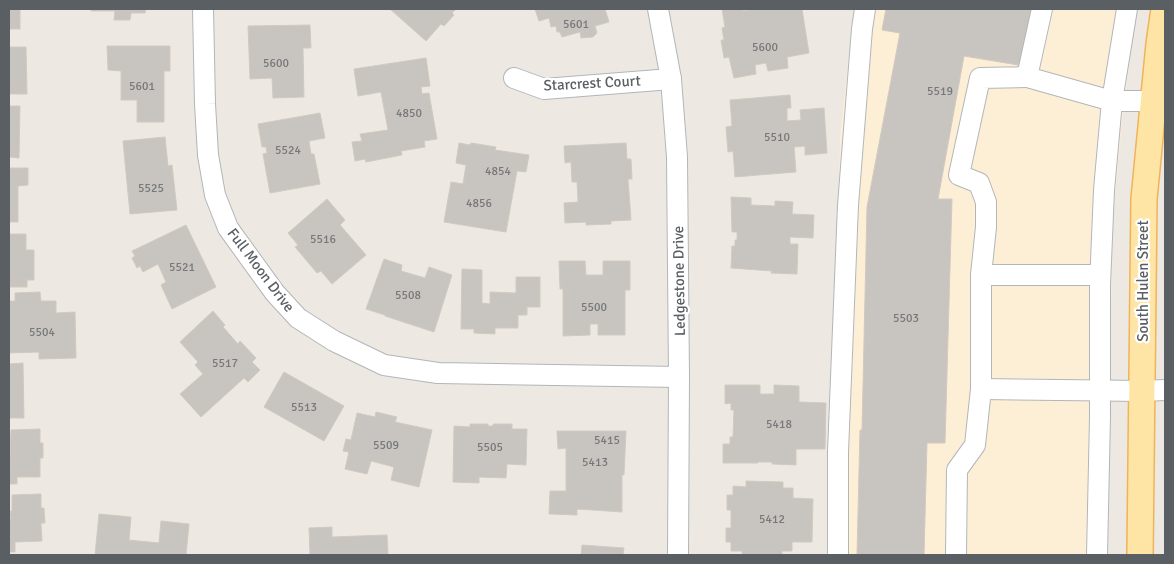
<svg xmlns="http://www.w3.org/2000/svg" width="1174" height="564" viewBox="0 0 1174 564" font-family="Signika,sans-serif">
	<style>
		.commercial { fill: #fdefd6 }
		.building { fill: #c8c4bf; stroke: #d2cac0 }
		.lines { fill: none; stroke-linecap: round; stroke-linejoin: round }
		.minor-casing { stroke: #b2b6b9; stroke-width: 22 }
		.major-casing { stroke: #f0b358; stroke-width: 28 }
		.minor { stroke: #fff; stroke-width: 20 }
		.major { stroke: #fee5a5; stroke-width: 25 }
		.labels { text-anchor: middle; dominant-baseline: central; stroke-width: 4.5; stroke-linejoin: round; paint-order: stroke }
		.number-label { font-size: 12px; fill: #76787a }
		.street-label { font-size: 15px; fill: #5a5f63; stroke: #fff }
	</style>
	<rect width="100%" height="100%" fill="#ede9e2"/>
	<polygon class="commercial" points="854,9 1136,9 1122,122 1113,216 1110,352 1108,555 832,555 837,379 840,137"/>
	<g class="building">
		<rect x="9" y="9" width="11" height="20"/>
		<polygon points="91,9 146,9 145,13 131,13 130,20 114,20 115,11 91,11"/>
		<polygon points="390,9 456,9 452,13 454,15 444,26 441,24 426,41"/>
		<polygon points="535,9 605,9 609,22 595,26 597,33 593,37 581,38 580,32 562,37 560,32 557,32 556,26 551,27 549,18 539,21"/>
		<polygon points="722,9 743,9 743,11 755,9 802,9 809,53 787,57 788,68 768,71 766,63 755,65 756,74 734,78 729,57 724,58 721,40 724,40 722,28 725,27"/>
		<polygon points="886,9 1035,9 1024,66 964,56 938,199 952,199 945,443 927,443 924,555 857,555 860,430 862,430 867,207 900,33 882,30"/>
		<polygon points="310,25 311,48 303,48 304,97 273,98 272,78 250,79 248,26"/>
		<polygon points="107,46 170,46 170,71 164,71 164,122 137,122 137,100 121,100 121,71 108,70"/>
		<polygon points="9,47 26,47 27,94 9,94"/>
		<polygon points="426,58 430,86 421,87 422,94 429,93 437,139 424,141 425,147 401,151 402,155 366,162 365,159 355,161 352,142 362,141 360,134 388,130 381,92 358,96 354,69"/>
		<polygon points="790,95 791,108 787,108 787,121 801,120 800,110 824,108 827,153 805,155 805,146 794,147 796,172 735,177 733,151 728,152 726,127 732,126 730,100"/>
		<polygon points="9,106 20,106 19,158 9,157"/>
		<polygon points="320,113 325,138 309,141 311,154 314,154 320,184 270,193 263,154 267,153 266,147 262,147 258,124"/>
		<polygon points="165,137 168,166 172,165 177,210 130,214 123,141"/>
		<polygon points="459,143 470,145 471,143 496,147 495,150 529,155 526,172 517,171 506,232 444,222 451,182 463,184 466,165 456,163"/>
		<polygon points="626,143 627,159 631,159 632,179 628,179 631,220 611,221 611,224 586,225 586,222 565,223 564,203 578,202 577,182 572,182 571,162 565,163 564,146"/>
		<polygon points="9,168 28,168 28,185 18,186 18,222 9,222"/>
		<polygon points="731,197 751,198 751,205 775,206 775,201 793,202 792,214 814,215 813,238 790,237 790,244 798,244 797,274 771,273 772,271 731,268 732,246 735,246 735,240 737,240 737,232 732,232"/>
		<polygon points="327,199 345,220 340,225 366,255 332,284 321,271 317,273 295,247 298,245 288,233"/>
		<polygon points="186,225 216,287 172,309 161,285 166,282 158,264 143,272 140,266 137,268 132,258 135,256 132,251"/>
		<polygon points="9,234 26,234 26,250 34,250 34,280 27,280 27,287 9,287"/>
		<polygon points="384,259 402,265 401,271 425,278 429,267 452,275 434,332 385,316 385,315 366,309"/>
		<polygon points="559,261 585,261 586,275 603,275 603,261 630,261 630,290 625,290 625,335 598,335 598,324 590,324 590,335 563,336 563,289 560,289"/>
		<polygon points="462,269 482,270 482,303 490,304 490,292 516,293 516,277 540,277 540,307 527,307 527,315 518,315 518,328 495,328 495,334 474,333 474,329 461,329"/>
		<polygon points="40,292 41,301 56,301 56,313 75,312 76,358 39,359 39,352 9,353 9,301 15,301 15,293"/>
		<polygon points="213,311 225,325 223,327 238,344 240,341 256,358 252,362 260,370 248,382 244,378 201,417 180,394 203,374 195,365 198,362 180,342"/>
		<polygon points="23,363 24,418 9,418 9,364"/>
		<polygon points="284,372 344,406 324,441 264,407"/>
		<polygon points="725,385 760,385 760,394 774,394 774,385 799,386 799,402 826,403 825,449 796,449 796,465 772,464 772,462 758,462 758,463 723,463 723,444 730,444 730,437 733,437 734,410 731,410 731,403 725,404"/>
		<polygon points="376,412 397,417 395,422 432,430 419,487 391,480 394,467 371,461 367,474 345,469 349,452 343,451 346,439 351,440 357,413 375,417"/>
		<polygon points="470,424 488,424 488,426 493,426 493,424 512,424 512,429 527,429 526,465 507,464 506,478 479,477 479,483 453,482 454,426 470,427"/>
		<polygon points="40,429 40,443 43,443 43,458 40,458 40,477 17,477 17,484 9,484 11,430"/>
		<polygon points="557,431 626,431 624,475 622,475 622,512 577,509 577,515 549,514 550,491 566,491 566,448 558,449"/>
		<polygon points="746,481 783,482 783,488 793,488 793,498 813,499 812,542 792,542 792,551 782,551 782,555 742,555 742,551 731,551 731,542 726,542 726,528 731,528 731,510 727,510 727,495 733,495 733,486 746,487"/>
		<polygon points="41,494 41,508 44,508 45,523 41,523 42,541 15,542 15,552 9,552 9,519 11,519 10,511 12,511 12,495"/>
		<polygon points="99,514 131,517 129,540 159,543 161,521 189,524 186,555 95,555"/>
		<polygon points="332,527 332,537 387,535 388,555 310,555 309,528"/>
		<polygon points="582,545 624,548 623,555 581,555"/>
	</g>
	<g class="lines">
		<defs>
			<g id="minor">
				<polyline points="203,9 205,104 208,155 215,195 228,228 275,293 298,318 334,341 384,365 438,373 679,377"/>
				<polyline points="658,9 671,79 677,157 679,377 678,555"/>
				<polyline points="1027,77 1112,101 1154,101"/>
				<polyline points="514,78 544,89 671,79"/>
				<polyline points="981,275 1100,275"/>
				<polyline points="981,389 1143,391 1165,390"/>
				<polyline points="838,555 838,452 848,205 862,29 865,9"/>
				<polyline points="956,555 957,470 975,445 981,389 981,275 986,227 986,202 979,183 959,175 980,78 1027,77 1042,9"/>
				<polyline points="1097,555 1100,417 1100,285 1104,190 1112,101 1127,9"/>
			</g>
			<polyline id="major" points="1140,555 1144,199 1159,44 1164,9"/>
		</defs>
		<use href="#minor" class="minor-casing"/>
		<use href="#major" class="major-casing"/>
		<use href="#minor" class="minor"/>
		<use href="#major" class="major"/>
	</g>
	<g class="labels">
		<g class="number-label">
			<text x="576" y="24">5601</text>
			<text x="765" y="47">5600</text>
			<text x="276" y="63">5600</text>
			<text x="142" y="86">5601</text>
			<text x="940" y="91">5519</text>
			<text x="409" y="113">4850</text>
			<text x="777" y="137">5510</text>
			<text x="288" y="150">5524</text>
			<text x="498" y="171">4854</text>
			<text x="151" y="188">5525</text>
			<text x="479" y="203">4856</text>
			<text x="323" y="239">5516</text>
			<text x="182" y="267">5521</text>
			<text x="408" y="295">5508</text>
			<text x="594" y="307">5500</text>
			<text x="906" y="318">5503</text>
			<text x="42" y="332">5504</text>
			<text x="225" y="363">5517</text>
			<text x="304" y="407">5513</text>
			<text x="779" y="424">5418</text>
			<text x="607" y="440">5415</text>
			<text x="386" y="445">5509</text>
			<text x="490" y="447">5505</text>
			<text x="595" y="462">5413</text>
			<text x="772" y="519">5412</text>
		</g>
		<g class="street-label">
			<text transform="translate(592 83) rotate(-3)">Starcrest Court</text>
			<text transform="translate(261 270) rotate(53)">Full Moon Drive</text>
			<text transform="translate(679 281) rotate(-91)">Ledgestone Drive</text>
			<text transform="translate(1143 281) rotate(-90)">South Hulen Street</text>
		</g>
	</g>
	<rect width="1174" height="564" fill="none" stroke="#5a5f63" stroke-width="20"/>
</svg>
